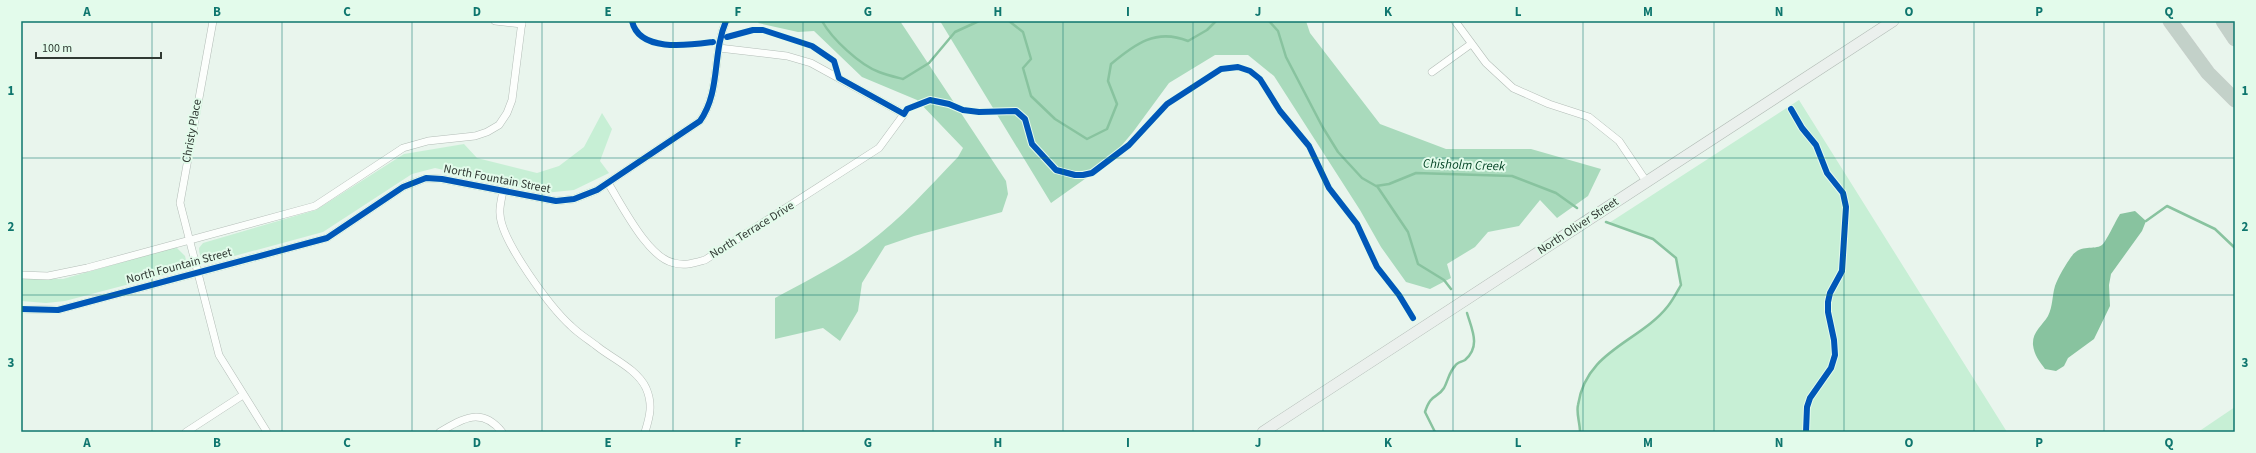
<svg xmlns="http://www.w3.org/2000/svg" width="2256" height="453" viewBox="0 0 2256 453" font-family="'Source Sans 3',sans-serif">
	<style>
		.green { fill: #c7efd5 }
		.forest { fill: #a9dabc }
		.water { fill: #88c39f }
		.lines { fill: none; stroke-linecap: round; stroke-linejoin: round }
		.stream { stroke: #88c39f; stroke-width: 2.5 }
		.minor-casing { stroke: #b3bdb7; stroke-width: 8 }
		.secondary-casing { stroke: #b3bdb7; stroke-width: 12 }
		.motorway-casing { stroke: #cad0cc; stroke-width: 15 }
		.minor { stroke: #fcfefc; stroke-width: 7 }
		.secondary { stroke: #ebf0ed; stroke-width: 11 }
		.motorway { stroke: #c3d1c9; stroke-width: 14 }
		.cycleway-casing { stroke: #e3fbeb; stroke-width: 8 }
		.cycleway { stroke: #0057b8; stroke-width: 6 }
		.grid { fill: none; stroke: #0f766e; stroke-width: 1; stroke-opacity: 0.55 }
		.labels { text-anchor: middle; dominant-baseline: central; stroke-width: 4; stroke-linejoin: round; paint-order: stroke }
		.street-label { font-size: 12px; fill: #303933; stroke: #e3fbeb }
		.water-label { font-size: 13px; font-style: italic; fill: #054526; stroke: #e3fbeb }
		.neatline { fill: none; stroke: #0f766e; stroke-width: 1.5 }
		.grid-label { font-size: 13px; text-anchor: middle; font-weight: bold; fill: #0f766e }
	</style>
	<rect width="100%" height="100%" fill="#e9f5ed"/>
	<g class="green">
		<path d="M1799,100L2007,432H1580C1580,423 1576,413 1578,405C1586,350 1640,342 1668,306C1673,300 1677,292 1681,285L1676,258L1653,239L1609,223Z"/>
		<path d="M602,113L612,129L600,161L609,173L574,190L544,193L435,168L412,174L323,232L212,262C203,260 199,257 199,248L203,243L316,210L404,154L464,144L477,158L537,173L559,166L584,147Z"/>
		<polygon points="176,247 185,256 187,264 175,272 65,301 46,303 21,301 21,278 63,279"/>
		<polygon points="2235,407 2235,432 2198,432"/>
	</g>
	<g class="forest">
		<path d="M759,21H900L1006,181L1008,194L1002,212L914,236L885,246L862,283L858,311L840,341L823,328L775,339V298C806,281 839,265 867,244C901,219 929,187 958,157L963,148L917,100L862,77L814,31L798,32L758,23Z"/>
		<polygon points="940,21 1306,21 1310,33 1380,124 1446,149 1531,149 1601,169 1588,196 1557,218 1540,200 1519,226 1488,232 1475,247 1447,264 1451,278 1430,289 1406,282 1381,247 1360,210 1274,76 1248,55 1215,55 1169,83 1133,132 1106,164 1051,203"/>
	</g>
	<path class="water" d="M2135,211L2146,221L2142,231L2111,274L2109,285L2110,306L2094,339L2068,358L2064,366L2056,371L2045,369C2040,362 2034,355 2033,345C2032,332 2042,326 2048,316C2053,306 2052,296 2055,286C2058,277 2066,264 2071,257C2081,243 2093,251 2102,245C2106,242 2115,222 2120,214Z"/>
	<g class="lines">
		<g class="stream">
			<path d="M822,21C832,39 860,65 879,72C886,75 895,77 903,79L929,63L955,32L979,21"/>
			<path d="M1009,21L1023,32L1031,59L1023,68L1031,96L1055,119L1087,139L1107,129L1117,104L1108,81L1111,64C1135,44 1156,28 1188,41L1207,30L1216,21"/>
			<polyline points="1269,21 1278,31 1286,57 1322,126 1338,152 1362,178 1376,186 1389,184 1416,173 1512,176 1556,193 1577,208"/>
			<polyline points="1377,186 1408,232 1418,264 1444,280 1451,289"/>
			<polyline points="2146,221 2167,206 2215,229 2235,248"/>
			<path d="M1435,432L1425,412C1431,393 1437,399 1444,388C1448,381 1449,372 1455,366C1457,362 1462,362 1465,360C1481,346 1472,330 1467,313"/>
			<path d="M1580,432C1580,423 1576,413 1578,405C1586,350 1640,342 1668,306C1673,300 1677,292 1681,285L1676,258L1653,239L1606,222"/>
		</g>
		<defs>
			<g id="minor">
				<polyline points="213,21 180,203 219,355 267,432"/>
				<polyline points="495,21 522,24"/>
				<polyline points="1455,21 1486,63 1513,88 1549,104 1589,117 1619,141 1646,181"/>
				<polyline points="1432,72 1471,44"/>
				<path d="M608,183C622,205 648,258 674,263C685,266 694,263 705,260L879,148L904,114L811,63L787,56L719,48"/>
				<path d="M503,190C502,198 499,207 500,214C501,241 551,308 571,326C579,334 589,340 598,347C613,359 637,369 646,388C653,404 650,416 645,432"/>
				<polyline points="21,275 48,276 87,268 315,206 403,148 428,141 475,136 487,132 499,125 507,113 512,100 522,21"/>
				<path d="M21,309L58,310L327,238L403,187L426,178L442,179L556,201L574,199L597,190L700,121C721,91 712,54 726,21"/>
				<polyline points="186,432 243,395"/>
				<path d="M440,432C463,418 482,407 502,432"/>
			</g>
			<polyline id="secondary" points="1263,432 1893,21"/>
			<g id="motorway">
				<polyline points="2170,21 2208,73 2235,100"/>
				<polyline points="2223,21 2235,39"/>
			</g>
		</defs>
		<use href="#minor" class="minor-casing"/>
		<use href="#secondary" class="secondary-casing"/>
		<use href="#motorway" class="motorway-casing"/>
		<use href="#minor" class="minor"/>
		<use href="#secondary" class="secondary"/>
		<use href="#motorway" class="motorway"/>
		<defs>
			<g id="cycleway">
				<path d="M632,21C639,53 690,45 713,42"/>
				<polyline points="727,37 753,30 763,30 812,46 834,61 839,78 904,114 907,109 930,100 949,104 963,110 979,112 1016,111 1025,119 1032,144 1056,170 1075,175 1083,175 1092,173 1129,145 1167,104 1221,69 1238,67 1250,71 1260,79 1280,111 1309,146 1329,188 1357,224 1377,267 1399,295 1413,318"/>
				<polyline points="1791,109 1802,128 1816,145 1827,173 1843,193 1846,207 1842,271 1830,293 1828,302 1828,312 1834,340 1835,355 1831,368 1810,398 1807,407 1806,432"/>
				<path d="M21,309L58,310L327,238L403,187L426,178L442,179L556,201L574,199L597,190L700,121C721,91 712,54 726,21"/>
			</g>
		</defs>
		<use href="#cycleway" class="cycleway-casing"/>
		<use href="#cycleway" class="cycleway"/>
	</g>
	<path class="grid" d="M152,21V432M282,21V432M412,21V432M542,21V432M673,21V432M803,21V432M933,21V432M1063,21V432M1193,21V432M1323,21V432M1453,21V432M1583,21V432M1714,21V432M1844,21V432M1974,21V432M2104,21V432M21,158H2235M21,295H2235"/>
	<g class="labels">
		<g class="street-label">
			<text transform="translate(192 131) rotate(-80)">Christy Place</text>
			<text transform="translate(497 179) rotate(11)">North Fountain Street</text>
			<text transform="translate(1578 226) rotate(-33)">North Oliver Street</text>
			<text transform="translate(752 230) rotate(-32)">North Terrace Drive</text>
			<text transform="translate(179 266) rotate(-15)">North Fountain Street</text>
		</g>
		<g class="water-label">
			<text transform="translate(1464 165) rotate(2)">Chisholm Creek</text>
		</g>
	</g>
	<rect width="2256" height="453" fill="none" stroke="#e3fbeb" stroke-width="44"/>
	<path d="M36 52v6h125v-6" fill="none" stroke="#303933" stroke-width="2"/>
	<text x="42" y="52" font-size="12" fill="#303933" stroke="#e3fbeb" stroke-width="3" paint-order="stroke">100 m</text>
	<rect x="22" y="22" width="2212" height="409" class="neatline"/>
	<g class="grid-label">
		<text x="87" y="16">A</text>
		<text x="217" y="16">B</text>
		<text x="347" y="16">C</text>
		<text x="477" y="16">D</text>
		<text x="608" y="16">E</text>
		<text x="738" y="16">F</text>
		<text x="868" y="16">G</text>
		<text x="998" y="16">H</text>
		<text x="1128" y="16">I</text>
		<text x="1258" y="16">J</text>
		<text x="1388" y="16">K</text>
		<text x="1518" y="16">L</text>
		<text x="1648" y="16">M</text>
		<text x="1779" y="16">N</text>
		<text x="1909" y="16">O</text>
		<text x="2039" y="16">P</text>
		<text x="2169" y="16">Q</text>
		<text x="11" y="95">1</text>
		<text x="2245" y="95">1</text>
		<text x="11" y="231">2</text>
		<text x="2245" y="231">2</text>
		<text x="11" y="367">3</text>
		<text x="2245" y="367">3</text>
		<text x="87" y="447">A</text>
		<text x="217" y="447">B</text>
		<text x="347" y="447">C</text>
		<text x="477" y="447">D</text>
		<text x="608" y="447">E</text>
		<text x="738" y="447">F</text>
		<text x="868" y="447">G</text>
		<text x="998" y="447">H</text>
		<text x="1128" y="447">I</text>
		<text x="1258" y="447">J</text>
		<text x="1388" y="447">K</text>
		<text x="1518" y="447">L</text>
		<text x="1648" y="447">M</text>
		<text x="1779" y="447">N</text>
		<text x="1909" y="447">O</text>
		<text x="2039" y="447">P</text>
		<text x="2169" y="447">Q</text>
	</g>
</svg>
